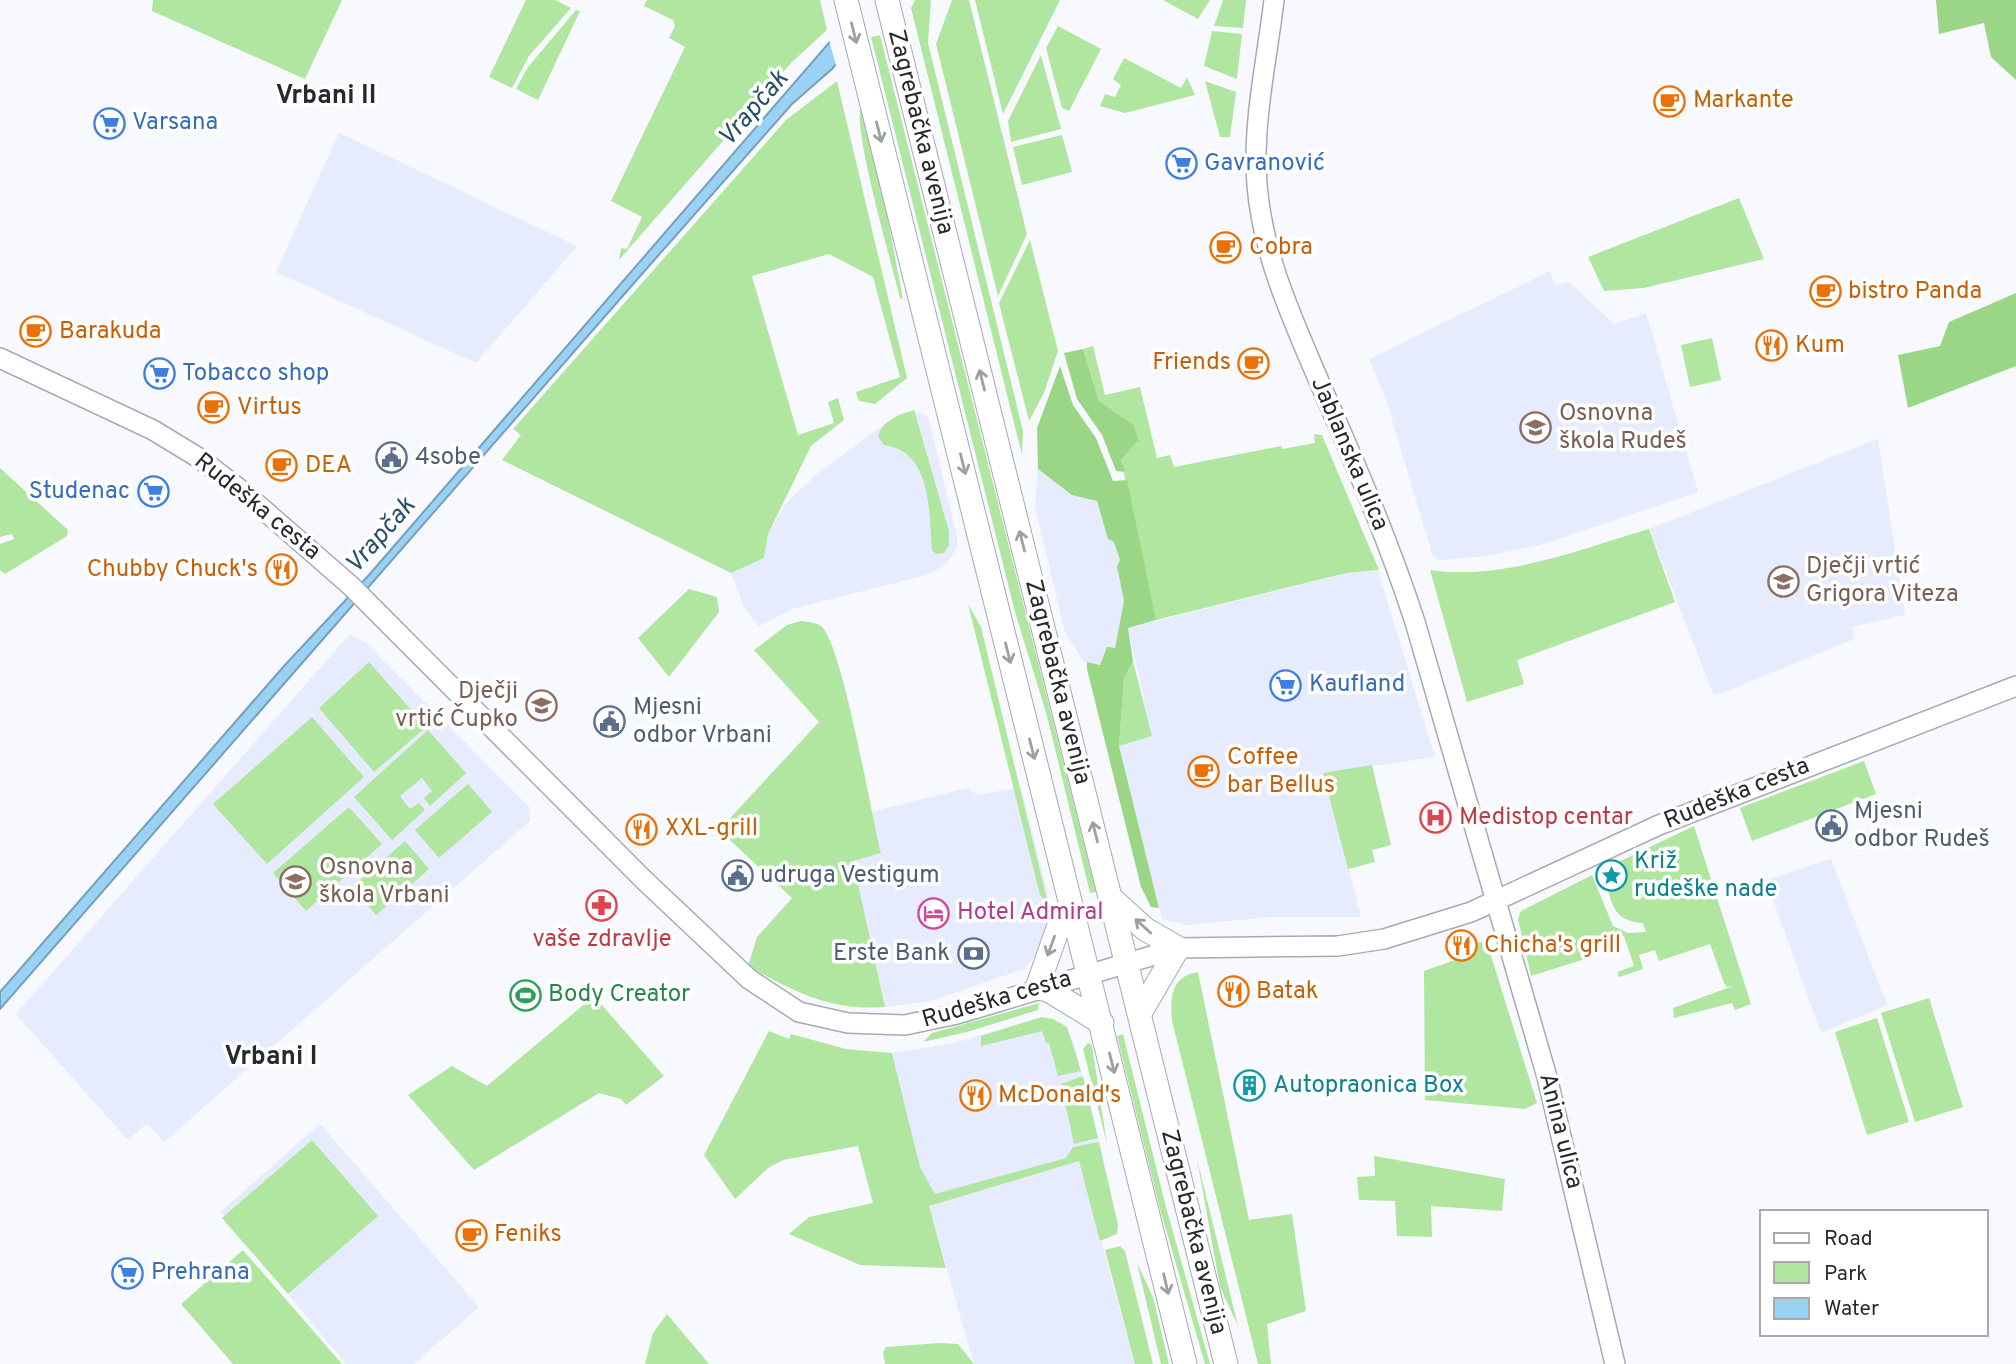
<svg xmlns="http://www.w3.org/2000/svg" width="2016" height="1364" viewBox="0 0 2016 1364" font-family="Overpass,sans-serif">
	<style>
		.built { fill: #e6ebfe }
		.green { fill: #b0e69f }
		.forest { fill: #9ad686 }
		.water { fill: #99d2f4; stroke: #779fb9; stroke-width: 2 }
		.pier { fill: #f8f9fe }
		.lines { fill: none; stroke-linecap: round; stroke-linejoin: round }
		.tertiary-casing { stroke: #a7aab5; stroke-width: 22 }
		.secondary-casing { stroke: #a7aab5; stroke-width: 25 }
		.tertiary { stroke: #fff; stroke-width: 19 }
		.secondary { stroke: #fff; stroke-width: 23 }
		.oneway { stroke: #9e9fa1 }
		.labels { text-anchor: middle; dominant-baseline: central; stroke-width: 7; stroke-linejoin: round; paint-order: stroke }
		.food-label { font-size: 24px; fill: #c56008; stroke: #fff; text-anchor: start }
		.shop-label { font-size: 24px; fill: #366cbe; stroke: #fff; text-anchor: start }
		.street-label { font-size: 24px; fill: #28292e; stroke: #fff }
		.education-label { font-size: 24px; fill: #785e54; stroke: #fff; text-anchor: start }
		.service-label { font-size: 24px; fill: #4e5e75; stroke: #fff; text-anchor: start }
		.health-label { font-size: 24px; fill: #be3a42; stroke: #fff; text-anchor: start }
		.culture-label { font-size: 24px; fill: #0d838f; stroke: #fff; text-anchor: start }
		.hotel-label { font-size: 24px; fill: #b23c85; stroke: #fff; text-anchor: start }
		.leisure-label { font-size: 24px; fill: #27864d; stroke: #fff; text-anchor: start }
		.neighbourhood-label { font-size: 26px; font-weight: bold; fill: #28292e; stroke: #fff }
		.water-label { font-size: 26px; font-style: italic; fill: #255068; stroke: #fff }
	</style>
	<rect width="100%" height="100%" fill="#f8f9fe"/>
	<g class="built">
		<polygon points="339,133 577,246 476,363 276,272"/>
		<polygon points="1550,271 1555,285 1569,282 1614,324 1646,313 1698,492 1544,544 1485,556 1438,560 1432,554 1386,399 1369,359"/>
		<polygon points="914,410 928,417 957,536 957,548 949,560 939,569 922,576 792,609 759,626 744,607 731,573 764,558 768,534 787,502 817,474 897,415"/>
		<polygon points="1878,439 1905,615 1852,627 1854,639 1714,696 1649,529"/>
		<polygon points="1038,469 1072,495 1097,500 1108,539 1114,542 1120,561 1117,566 1124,601 1115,648 1100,665 1083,661 1065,632 1035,507"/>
		<polygon points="1378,571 1435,757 1324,773 1361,917 1270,917 1187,925 1162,919 1119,746 1152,736 1128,628 1346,573"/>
		<polygon points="350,634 366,643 530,808 530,821 164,1142 147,1123 128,1140 16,1014"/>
		<polygon points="1021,787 1050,903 1050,925 1045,945 1024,969 930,1001 885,1007 853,860 881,853 871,812 967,788 977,795"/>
		<polygon points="1831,859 1887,1005 1821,1033 1766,880"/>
		<polygon points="1042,1017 1062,1023 1073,1040 1102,1154 1079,1161 1135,1364 974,1364 929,1206 937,1204 935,1194 920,1167 892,1053 951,1044"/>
		<polygon points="320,1124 479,1307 414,1364 346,1364 220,1212"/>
	</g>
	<g class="green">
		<polygon points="153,0 342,0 305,79 152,11"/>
		<polygon points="526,0 555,0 571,8 529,56 512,88 489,77"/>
		<polygon points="647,0 820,0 827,30 791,63 619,260 621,248 627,249 642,217 611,201 685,47 669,38 675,26 673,20 644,6"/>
		<polygon points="915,0 931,0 928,43 1023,431 1022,455 911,8"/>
		<polygon points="952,0 969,0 1027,234 998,296 936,44"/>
		<polygon points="975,0 1060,0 1003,114"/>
		<polygon points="1163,0 1210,0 1198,19"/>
		<polygon points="1223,0 1246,0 1243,28 1214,26"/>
		<polygon points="576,10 580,11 538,100 516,89 528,67"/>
		<polygon points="1058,26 1101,49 1069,111 1062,108 1046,48"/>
		<polygon points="1212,31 1242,34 1237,79 1204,66"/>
		<polygon points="880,35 1096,892 1090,893 1047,716 1015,612 871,37"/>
		<polygon points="1041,55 1061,129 1011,142 1008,121"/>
		<polygon points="1124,58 1181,88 1187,77 1195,95 1125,113 1100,106 1105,94 1115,97 1121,85 1113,79"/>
		<polygon points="837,81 907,378 875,404 859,401 856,392 900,377 873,277 829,254 752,276 798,435 834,423 828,402 838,398 844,420 811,446 768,534 764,558 731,573 502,460 521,435 513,429 786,120"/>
		<polygon points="1205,81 1236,92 1230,137 1220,137"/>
		<path d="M861,108L887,214L903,299L900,298C893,268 852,127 861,108Z"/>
		<polygon points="1062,135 1072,172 1022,185 1013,147"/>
		<polygon points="1739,198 1764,259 1644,288 1604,291 1588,257"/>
		<polygon points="1030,240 1058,351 1044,393 1029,421 999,303"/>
		<polygon points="1712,338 1721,380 1690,387 1681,345"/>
		<polygon points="1093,346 1105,395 1140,387 1157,458 1170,455 1174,467 1281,446 1282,449 1315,443 1314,434 1322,435 1379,570 1346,573 1156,620 1121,460 1137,440 1134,425 1099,401 1083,349"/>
		<path d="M914,410L949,531V545L944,553L936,554L932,550C929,512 932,451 884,445L878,436C883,420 899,415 914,410Z"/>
		<polygon points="0,468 68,530 67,536 5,574 0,570 0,544 14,539 12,534 0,537"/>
		<path d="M1649,529L1675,602L1517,660L1524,684L1467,702L1430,570C1502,581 1580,549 1649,529Z"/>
		<polygon points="689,589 717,597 719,612 669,677 638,638"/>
		<polygon points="968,604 981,627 1048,904 1040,895"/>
		<path d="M801,621C809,622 816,622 822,627C843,648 871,814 881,853L853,861L885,1007C830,1011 795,992 748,966L757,937L792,898L719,830L819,722L754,650L787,625Z"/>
		<polygon points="1133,661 1152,736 1119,746 1124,679"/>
		<polygon points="369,662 426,727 374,772 319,708"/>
		<polygon points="312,717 364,777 267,864 213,804"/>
		<polygon points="428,730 466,773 430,806 424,798 432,791 422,778 400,796 410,809 419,803 425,810 392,840 354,797"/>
		<polygon points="1864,761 1876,794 1752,841 1740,808"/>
		<polygon points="1372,765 1391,845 1372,850 1375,862 1348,869 1323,773"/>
		<polygon points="468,784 492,812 439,858 415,830"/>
		<polygon points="349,807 382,844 306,911 273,873"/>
		<path d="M1694,826L1751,1004L1735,1010L1732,1003L1674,1018L1673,1008L1733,986L1727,987L1724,983L1710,944L1659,961L1655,950L1639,955L1643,969L1619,977L1617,972L1634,966L1624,936L1608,941L1606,936L1581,944L1585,959L1531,976L1518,919L1521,911L1592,875L1613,926L1628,933L1646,932L1643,923C1609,921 1612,899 1603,871L1612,880L1615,877L1610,866Z"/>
		<polygon points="405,841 429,869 376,915 352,887"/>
		<polygon points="1486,940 1537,1103 1525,1109 1425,1100 1424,971 1477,952 1474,944"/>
		<path d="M1198,972L1249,1220L1292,1214L1306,1311L1267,1324L1271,1364H1258L1172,1021C1170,998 1171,976 1198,972Z"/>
		<polygon points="594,996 664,1076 626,1105 621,1099 599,1093 474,1170 408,1095 452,1066 487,1086"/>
		<polygon points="1929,998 1963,1107 1915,1122 1881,1013"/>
		<polygon points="1039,1003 1038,1010 967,1032 923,1042 932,1033"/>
		<polygon points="1042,1017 1053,1019 1067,1027 1081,1071 1058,1076 1049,1043 1046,1043 1042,1031 981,1046 981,1036"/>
		<polygon points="1877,1018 1909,1122 1867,1135 1835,1032"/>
		<polygon points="769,1031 789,1039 791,1034 846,1049 892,1053 920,1167 935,1194 1066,1158 1073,1147 1099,1142 1118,1225 1117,1234 1100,1241 1079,1161 929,1206 946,1268 860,1265 789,1234 809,1217 873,1203 858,1146 783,1160 768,1168 735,1199 704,1155"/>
		<polygon points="1123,1034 1166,1207 1210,1364 1205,1364 1160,1209 1117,1036"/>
		<polygon points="1088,1043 1092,1045 1107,1144 1083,1049"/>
		<polygon points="1083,1076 1098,1138 1074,1144 1061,1084"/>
		<polygon points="312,1140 378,1216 288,1294 222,1218"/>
		<polygon points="1374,1156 1505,1179 1502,1211 1431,1206 1432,1237 1397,1236 1395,1201 1359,1200 1357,1177 1375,1176"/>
		<polygon points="1197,1159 1238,1326 1220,1287"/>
		<polygon points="1120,1246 1125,1251 1153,1364 1135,1364 1105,1250"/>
		<polygon points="243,1250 342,1364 233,1364 181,1304"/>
		<polygon points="1137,1263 1153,1297 1169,1364 1161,1364"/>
		<polygon points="667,1314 709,1364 645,1364 653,1333"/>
		<polygon points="940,1343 958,1344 974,1364 885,1364 883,1352 886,1347"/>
	</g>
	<g class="forest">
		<polygon points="1936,0 2016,0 2016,80 1991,57 1984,23 1939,34"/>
		<polygon points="2016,293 2016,366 1908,408 1898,355 1940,346 1949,322"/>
		<polygon points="1083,349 1099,401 1134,425 1138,440 1121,460 1125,472 1116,471 1102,435 1077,399 1064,353"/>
		<polygon points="1060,366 1073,405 1096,438 1113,481 1127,480 1156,620 1128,628 1133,661 1124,679 1119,746 1159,908 1151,907 1141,887 1087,669 1087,662 1100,665 1107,647 1115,648 1124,601 1117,566 1120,560 1114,542 1108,539 1097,501 1072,495 1038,469 1037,428"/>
	</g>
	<polygon class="water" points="866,0 888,0 832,69 792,104 634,283 0,1009 0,992 284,666 369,575"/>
	<polygon class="pier" points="861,0 892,0 837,69 829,40"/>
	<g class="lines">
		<defs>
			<g id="tertiary">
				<path d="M1274,0C1267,60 1252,124 1257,185C1263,257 1293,320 1321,386C1355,463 1389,542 1415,622L1547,1077L1615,1364"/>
				<polyline points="0,358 153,430 199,458 242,491 351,586 644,880 749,979 799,1012 848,1023 905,1025 957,1014 1178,948 1338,946 1384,939 1471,912 1659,825 2016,686"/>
			</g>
			<g id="secondary">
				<polyline points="846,0 1185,1364"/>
				<polyline points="887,0 1226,1364"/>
				<polyline points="1111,898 1145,929 1178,948 1140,1013"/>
				<polyline points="1072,907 1059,925 1037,988 1048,990 1102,1023"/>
			</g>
		</defs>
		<use href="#tertiary" class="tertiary-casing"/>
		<use href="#secondary" class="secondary-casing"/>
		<use href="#tertiary" class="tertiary"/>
		<use href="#secondary" class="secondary"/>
	</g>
	<defs><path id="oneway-shaft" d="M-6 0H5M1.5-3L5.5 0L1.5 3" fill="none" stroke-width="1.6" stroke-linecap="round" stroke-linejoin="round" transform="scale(1.75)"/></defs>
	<g class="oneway">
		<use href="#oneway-shaft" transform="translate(854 33) rotate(76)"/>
		<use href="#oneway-shaft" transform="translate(879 132) rotate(76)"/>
		<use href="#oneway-shaft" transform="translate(982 380) rotate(-104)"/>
		<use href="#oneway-shaft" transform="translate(963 464) rotate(76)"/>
		<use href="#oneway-shaft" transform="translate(1022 541) rotate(-104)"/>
		<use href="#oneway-shaft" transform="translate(1008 653) rotate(76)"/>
		<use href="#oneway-shaft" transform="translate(1032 749) rotate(76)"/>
		<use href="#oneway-shaft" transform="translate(1095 832) rotate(-104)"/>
		<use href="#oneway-shaft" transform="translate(1143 926) rotate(-138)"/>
		<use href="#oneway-shaft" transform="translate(1051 946) rotate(110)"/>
		<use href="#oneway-shaft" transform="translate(1112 1063) rotate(76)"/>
		<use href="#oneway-shaft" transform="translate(1166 1284) rotate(77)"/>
	</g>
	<defs>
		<symbol id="cafe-ring" viewBox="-11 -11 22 22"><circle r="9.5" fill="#fff" stroke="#e8710a" stroke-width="1.5"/><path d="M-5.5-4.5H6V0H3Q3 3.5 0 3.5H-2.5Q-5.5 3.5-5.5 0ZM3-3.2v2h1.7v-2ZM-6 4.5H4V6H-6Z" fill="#e8710a"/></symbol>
		<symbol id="supermarket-ring" viewBox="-11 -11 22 22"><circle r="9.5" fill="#fff" stroke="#3f7fe0" stroke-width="1.5"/><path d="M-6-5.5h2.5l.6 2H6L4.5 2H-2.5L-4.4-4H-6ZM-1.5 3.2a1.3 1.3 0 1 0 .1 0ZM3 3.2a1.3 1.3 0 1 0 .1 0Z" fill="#3f7fe0"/></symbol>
		<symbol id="restaurant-ring" viewBox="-11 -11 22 22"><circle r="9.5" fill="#fff" stroke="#e8710a" stroke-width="1.5"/><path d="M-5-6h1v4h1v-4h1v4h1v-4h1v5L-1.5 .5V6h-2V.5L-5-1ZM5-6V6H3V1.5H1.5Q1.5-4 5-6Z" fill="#e8710a"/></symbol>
		<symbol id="school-ring" viewBox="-11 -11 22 22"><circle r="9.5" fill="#fff" stroke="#8d6e63" stroke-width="1.5"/><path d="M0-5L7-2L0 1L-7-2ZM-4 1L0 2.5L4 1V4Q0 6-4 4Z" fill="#8d6e63"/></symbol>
		<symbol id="civic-ring" viewBox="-11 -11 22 22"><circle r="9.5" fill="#fff" stroke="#5c6f8a" stroke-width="1.5"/><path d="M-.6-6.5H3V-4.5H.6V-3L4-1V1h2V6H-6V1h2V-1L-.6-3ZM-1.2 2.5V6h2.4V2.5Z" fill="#5c6f8a"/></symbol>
		<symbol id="hospital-ring" viewBox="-11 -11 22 22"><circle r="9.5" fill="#fff" stroke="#e0444e" stroke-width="1.5"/><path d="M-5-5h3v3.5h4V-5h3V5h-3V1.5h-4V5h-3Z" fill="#e0444e"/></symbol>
		<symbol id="sight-ring" viewBox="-11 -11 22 22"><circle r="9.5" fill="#fff" stroke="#0f9aa8" stroke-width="1.5"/><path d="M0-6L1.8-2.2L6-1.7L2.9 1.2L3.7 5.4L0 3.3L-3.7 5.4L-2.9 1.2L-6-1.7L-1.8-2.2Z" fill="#0f9aa8"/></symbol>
		<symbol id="pharmacy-ring" viewBox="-11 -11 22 22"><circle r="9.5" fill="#fff" stroke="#e0444e" stroke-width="1.5"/><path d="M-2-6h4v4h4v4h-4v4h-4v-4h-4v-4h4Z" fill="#e0444e"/></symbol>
		<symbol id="hotel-ring" viewBox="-11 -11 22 22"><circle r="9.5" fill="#fff" stroke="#d1479c" stroke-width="1.5"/><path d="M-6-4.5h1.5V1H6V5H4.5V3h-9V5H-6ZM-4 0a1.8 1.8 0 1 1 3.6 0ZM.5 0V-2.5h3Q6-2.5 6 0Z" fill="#d1479c"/></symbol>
		<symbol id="bank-ring" viewBox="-11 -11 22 22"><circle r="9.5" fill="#fff" stroke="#5c6f8a" stroke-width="1.5"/><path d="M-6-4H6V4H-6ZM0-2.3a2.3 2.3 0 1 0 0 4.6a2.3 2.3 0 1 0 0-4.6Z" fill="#5c6f8a"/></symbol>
		<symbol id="stadium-ring" viewBox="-11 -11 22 22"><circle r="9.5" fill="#fff" stroke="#2e9e5b" stroke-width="1.5"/><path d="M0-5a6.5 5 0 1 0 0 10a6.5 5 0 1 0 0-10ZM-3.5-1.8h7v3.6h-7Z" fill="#2e9e5b"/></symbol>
		<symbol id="building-ring" viewBox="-11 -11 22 22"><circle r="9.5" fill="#fff" stroke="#0f9aa8" stroke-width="1.5"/><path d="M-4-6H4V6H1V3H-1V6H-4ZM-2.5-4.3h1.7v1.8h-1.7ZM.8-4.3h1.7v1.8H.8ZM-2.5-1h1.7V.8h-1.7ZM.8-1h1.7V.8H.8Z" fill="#0f9aa8"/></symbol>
	</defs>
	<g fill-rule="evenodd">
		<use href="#cafe-ring" x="1652" y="84" width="35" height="35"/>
		<use href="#supermarket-ring" x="92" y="106" width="35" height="35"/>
		<use href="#supermarket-ring" x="1164" y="146" width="35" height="35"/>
		<use href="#cafe-ring" x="1208" y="230" width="35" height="35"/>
		<use href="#cafe-ring" x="1808" y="274" width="35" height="35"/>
		<use href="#cafe-ring" x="18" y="314" width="35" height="35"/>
		<use href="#restaurant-ring" x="1754" y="328" width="35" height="35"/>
		<use href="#cafe-ring" x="1236" y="346" width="35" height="35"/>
		<use href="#supermarket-ring" x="142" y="356" width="35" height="35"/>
		<use href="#cafe-ring" x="196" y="390" width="35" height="35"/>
		<use href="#school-ring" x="1518" y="410" width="35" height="35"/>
		<use href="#civic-ring" x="374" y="440" width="35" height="35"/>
		<use href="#cafe-ring" x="264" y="448" width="35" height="35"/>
		<use href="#supermarket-ring" x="136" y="474" width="35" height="35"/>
		<use href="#restaurant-ring" x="264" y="552" width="35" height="35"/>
		<use href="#school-ring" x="1766" y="564" width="35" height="35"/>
		<use href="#supermarket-ring" x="1268" y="668" width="35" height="35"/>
		<use href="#school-ring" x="524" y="688" width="35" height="35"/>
		<use href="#civic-ring" x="592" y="704" width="35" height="35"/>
		<use href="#cafe-ring" x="1186" y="754" width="35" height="35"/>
		<use href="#hospital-ring" x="1418" y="800" width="35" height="35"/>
		<use href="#civic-ring" x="1814" y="808" width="35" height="35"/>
		<use href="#restaurant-ring" x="624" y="812" width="35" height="35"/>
		<use href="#civic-ring" x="720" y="858" width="35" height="35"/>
		<use href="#sight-ring" x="1594" y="858" width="35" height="35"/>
		<use href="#school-ring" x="278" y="864" width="35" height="35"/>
		<use href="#pharmacy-ring" x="584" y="888" width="35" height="35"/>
		<use href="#hotel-ring" x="916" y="896" width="35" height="35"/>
		<use href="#restaurant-ring" x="1444" y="928" width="35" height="35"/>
		<use href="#bank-ring" x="956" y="936" width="35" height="35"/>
		<use href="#restaurant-ring" x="1216" y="974" width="35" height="35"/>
		<use href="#stadium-ring" x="508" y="978" width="35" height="35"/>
		<use href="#building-ring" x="1232" y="1068" width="35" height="35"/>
		<use href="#restaurant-ring" x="958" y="1078" width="35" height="35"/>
		<use href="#cafe-ring" x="454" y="1218" width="35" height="35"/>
		<use href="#supermarket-ring" x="110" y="1256" width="35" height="35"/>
	</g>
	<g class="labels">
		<g class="food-label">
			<text x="1693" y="101">Markante</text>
			<text x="1249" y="248">Cobra</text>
			<text x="1848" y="292">bistro Panda</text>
			<text x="59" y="332">Barakuda</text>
			<text x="1795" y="346">Kum</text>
			<text x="1231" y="363" text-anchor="end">Friends</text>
			<text x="237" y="408">Virtus</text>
			<text x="305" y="466">DEA</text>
			<text x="258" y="570" text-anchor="end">Chubby Chuck's</text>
			<text x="1227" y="758">Coffee<tspan x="1227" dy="28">bar Bellus</tspan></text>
			<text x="665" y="829">XXL-grill</text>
			<text x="1484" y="946">Chicha's grill</text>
			<text x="1256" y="992">Batak</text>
			<text x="998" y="1096">McDonald's</text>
			<text x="494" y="1235">Feniks</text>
		</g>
		<g class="shop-label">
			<text x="132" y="123">Varsana</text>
			<text x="1204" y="164">Gavranović</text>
			<text x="182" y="374">Tobacco shop</text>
			<text x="130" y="492" text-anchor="end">Studenac</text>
			<text x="1309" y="685">Kaufland</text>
			<text x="151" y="1273">Prehrana</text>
		</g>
		<g class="street-label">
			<text transform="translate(920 132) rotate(76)">Zagrebačka avenija</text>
			<text transform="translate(1349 454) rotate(67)">Jablanska ulica</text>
			<text transform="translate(257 507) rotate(39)">Rudeška cesta</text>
			<text transform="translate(1057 682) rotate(76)">Zagrebačka avenija</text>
			<text transform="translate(1737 794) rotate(-22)">Rudeška cesta</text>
			<text transform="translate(997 1000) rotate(-16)">Rudeška cesta</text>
			<text transform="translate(1560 1131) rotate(76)">Anina ulica</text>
			<text transform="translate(1193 1232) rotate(76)">Zagrebačka avenija</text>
		</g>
		<g class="education-label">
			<text x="1559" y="414">Osnovna<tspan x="1559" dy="28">škola Rudeš</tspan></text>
			<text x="1806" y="567">Dječji vrtić<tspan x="1806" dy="28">Grigora Viteza</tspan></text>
			<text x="518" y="692" text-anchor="end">Dječji<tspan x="518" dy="28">vrtić Čupko</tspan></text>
			<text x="319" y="868">Osnovna<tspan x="319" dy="28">škola Vrbani</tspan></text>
		</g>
		<g class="service-label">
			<text x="415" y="458">4sobe</text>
			<text x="633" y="708">Mjesni<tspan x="633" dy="28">odbor Vrbani</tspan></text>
			<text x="1854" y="812">Mjesni<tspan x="1854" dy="28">odbor Rudeš</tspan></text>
			<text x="760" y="876">udruga Vestigum</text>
			<text x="950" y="954" text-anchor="end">Erste Bank</text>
		</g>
		<g class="health-label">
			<text x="1459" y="818">Medistop centar</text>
			<text x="602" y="940" text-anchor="middle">vaše zdravlje</text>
		</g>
		<g class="culture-label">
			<text x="1634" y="862">Križ<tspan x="1634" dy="28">rudeške nade</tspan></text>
			<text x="1273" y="1086">Autopraonica Box</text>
		</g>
		<g class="hotel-label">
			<text x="957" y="913">Hotel Admiral</text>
		</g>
		<g class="leisure-label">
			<text x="548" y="995">Body Creator</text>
		</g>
		<g class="neighbourhood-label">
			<text x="326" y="96">Vrbani II</text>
			<text x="271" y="1057">Vrbani I</text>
		</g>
		<g class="water-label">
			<text transform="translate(754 109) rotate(-49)">Vrapčak</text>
			<text transform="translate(381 536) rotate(-49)">Vrapčak</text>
		</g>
	</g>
	<rect x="1760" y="1210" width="228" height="126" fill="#ffffff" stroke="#a9a9ab" stroke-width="2"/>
	<rect x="1774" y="1233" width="35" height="10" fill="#ffffff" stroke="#a9a9ab" stroke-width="2"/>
	<text x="1824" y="1245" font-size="21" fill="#28292e">Road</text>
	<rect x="1774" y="1262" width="35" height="21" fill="#b0e69f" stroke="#a9a9ab" stroke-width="2"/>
	<text x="1824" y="1280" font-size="21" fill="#28292e">Park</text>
	<rect x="1774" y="1298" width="35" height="21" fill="#99d2f4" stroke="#a9a9ab" stroke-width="2"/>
	<text x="1824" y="1315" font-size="21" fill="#28292e">Water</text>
</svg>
